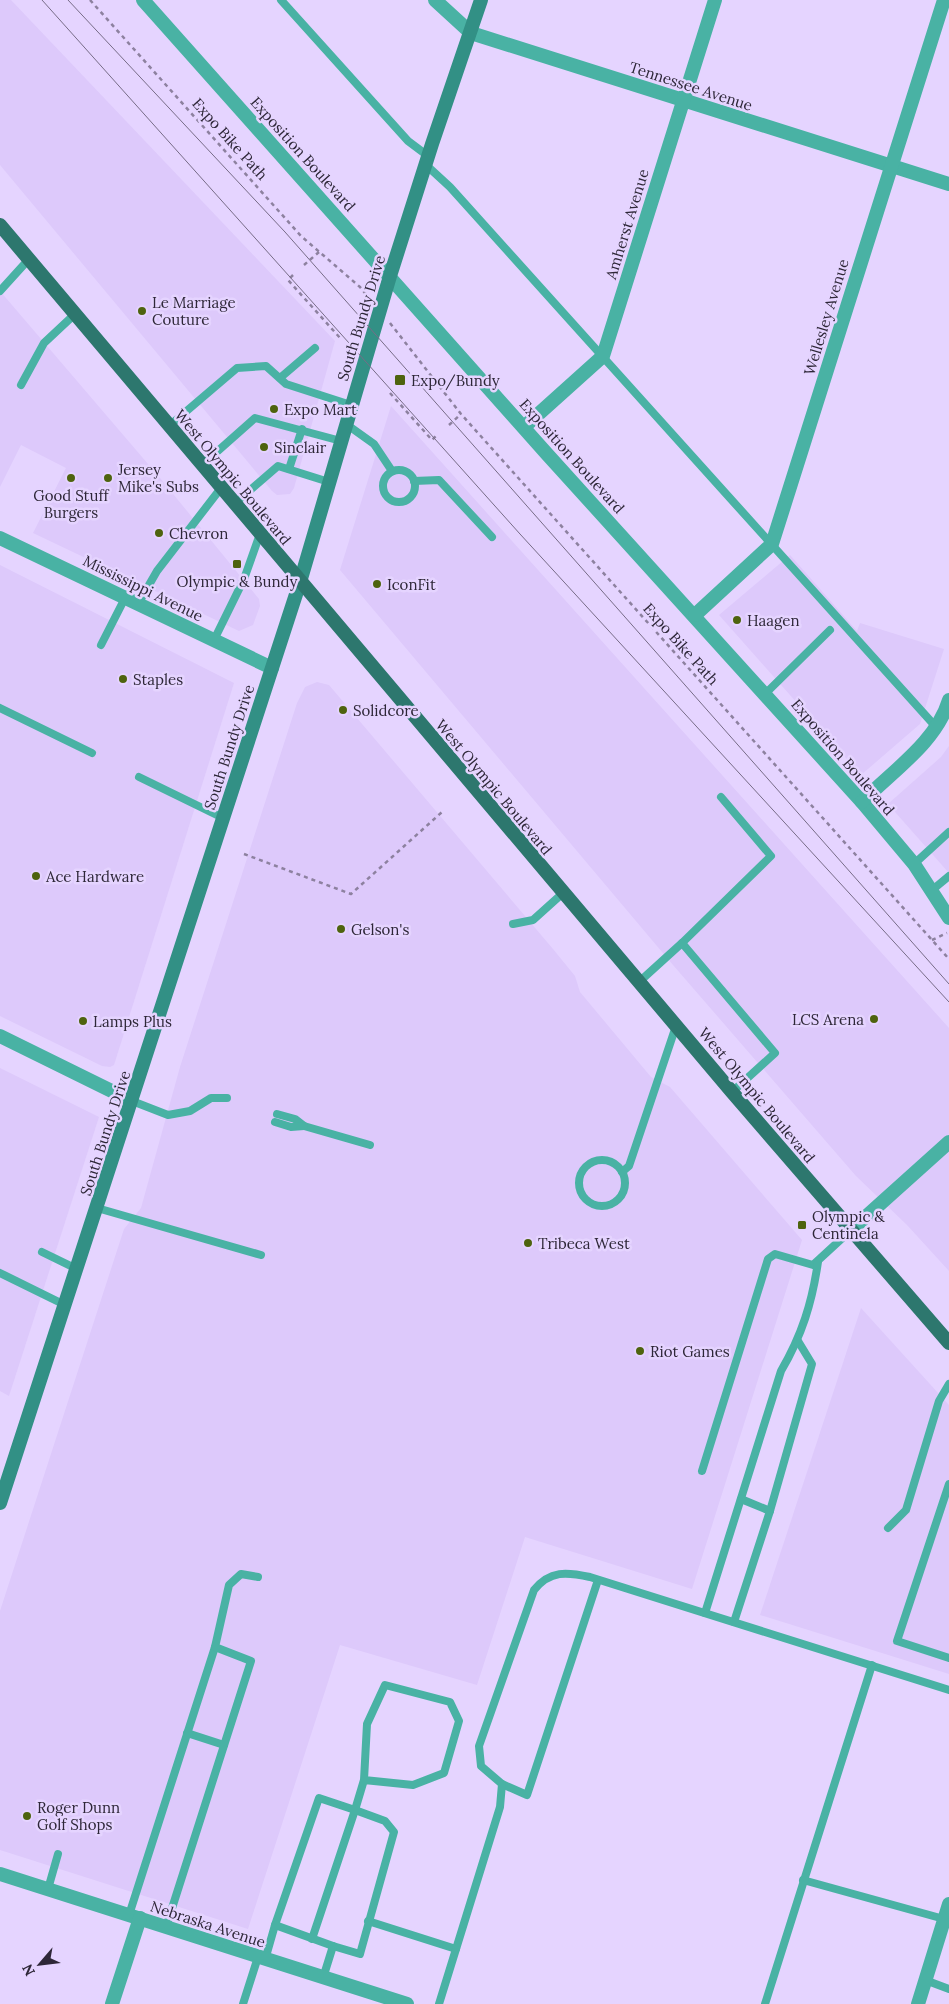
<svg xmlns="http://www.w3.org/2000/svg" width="949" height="2004" viewBox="0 0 949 2004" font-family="Lora,serif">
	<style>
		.built { fill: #ddc9fb }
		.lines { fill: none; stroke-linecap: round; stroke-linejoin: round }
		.path { stroke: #8d819f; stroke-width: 2.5; stroke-dasharray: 4 4; stroke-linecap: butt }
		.service { stroke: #49b2a4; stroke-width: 8 }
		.minor { stroke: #49b2a4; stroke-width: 14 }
		.tertiary { stroke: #49b2a4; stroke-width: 14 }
		.secondary { stroke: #329085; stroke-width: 14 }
		.primary { stroke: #2d776e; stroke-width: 14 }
		.tram { stroke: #776c87; stroke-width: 1 }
		.poi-dot { fill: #4e630e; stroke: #e5d4ff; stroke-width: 2 }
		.labels { text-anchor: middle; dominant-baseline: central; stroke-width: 5; stroke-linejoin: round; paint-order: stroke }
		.street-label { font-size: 15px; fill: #2e2738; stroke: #e5d4ff }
		.poi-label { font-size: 15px; fill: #2e2738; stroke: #e5d4ff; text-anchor: start }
	</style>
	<rect width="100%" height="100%" fill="#e5d4ff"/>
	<g class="built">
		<polygon points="0,0 11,0 335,341 294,488 290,494 277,495 272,491 0,165"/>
		<polygon points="0,291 160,478 259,599 260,606 253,625 239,631 33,533 66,468 21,445 0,487"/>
		<polygon points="391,406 949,1028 949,1271 907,1225 856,1176 673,965 340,570"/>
		<polygon points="790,555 857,631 860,623 944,649 920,724 861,775 719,615"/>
		<polygon points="0,565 234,683 114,1065 110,1067 102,1066 0,1016"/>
		<polygon points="317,682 329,685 553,949 575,976 580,992 651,1077 670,1087 802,1240 692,1589 525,1537 477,1685 340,1645 248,1929 0,1850 0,1611 124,1229 141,1208 180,1067 297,703 305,687"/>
		<polygon points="949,746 949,873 888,804 941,757"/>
		<polygon points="0,1068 99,1117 9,1396 0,1391"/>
		<polygon points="861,1308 949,1405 949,1674 760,1615"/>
	</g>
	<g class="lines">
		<g class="path">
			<polyline points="90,0 301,236 360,287 369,298"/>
			<polyline points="304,265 319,252"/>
			<polyline points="293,275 288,280 341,339"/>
			<polyline points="390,323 461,414 949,959"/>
			<polyline points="390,393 432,440 437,435"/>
			<polyline points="449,425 461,414"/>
			<polyline points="244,854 351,894 442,812"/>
			<polyline points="932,940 947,933"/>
		</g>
		<g class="service">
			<polyline points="281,0 408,141 428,156"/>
			<polyline points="425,164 450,187 936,727"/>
			<polyline points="0,291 29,259"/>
			<polyline points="280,378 315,348"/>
			<polyline points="21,385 44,343 75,314"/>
			<polyline points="346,424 374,444 392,471"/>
			<polyline points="169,426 237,368 266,366 286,384 351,405"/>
			<polyline points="202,465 255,418 341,441"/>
			<polyline points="289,469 302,429"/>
			<circle cx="399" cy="486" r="16"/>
			<polyline points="414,481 439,480 492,537"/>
			<polyline points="234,504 278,466 329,482"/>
			<polyline points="138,604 157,571 221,488"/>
			<polyline points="214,640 244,579 260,534"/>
			<polyline points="101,645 125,598"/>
			<polyline points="765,694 830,630"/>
			<polyline points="0,708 92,753"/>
			<polyline points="139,777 223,818"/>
			<polyline points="914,864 949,832"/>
			<polyline points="931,891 949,876"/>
			<polyline points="513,924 533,920 563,893"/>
			<polyline points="682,943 771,856 721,797"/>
			<polyline points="639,982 682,943 775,1053 732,1092"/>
			<polyline points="132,1101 168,1115 190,1111 211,1098 227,1098"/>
			<polyline points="277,1114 295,1119 304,1126 370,1145"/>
			<polyline points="275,1122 291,1127 304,1126"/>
			<circle cx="602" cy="1183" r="23"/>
			<polyline points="622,1172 629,1166 676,1026"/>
			<polyline points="97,1208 261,1255"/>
			<polyline points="42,1252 77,1269"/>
			<polyline points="0,1273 65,1305"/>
			<polyline points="702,1471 768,1259 775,1254 813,1265 850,1231"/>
			<polyline points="949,1484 897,1641 949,1658"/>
			<polyline points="770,1511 812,1364 798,1341"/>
			<polyline points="888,1528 906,1510 939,1401 949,1384"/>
			<path d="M705,1613L781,1371C802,1335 812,1303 818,1262"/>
			<polyline points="734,1622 770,1511 741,1499"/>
			<polyline points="187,1733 224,1745"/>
			<polyline points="502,1784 527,1795 598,1580"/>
			<polyline points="803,1880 944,1919"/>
			<polyline points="48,1889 58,1854"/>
			<polyline points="129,1915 215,1647 229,1585 241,1574 258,1577"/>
			<polyline points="368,1921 456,1949"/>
			<polyline points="275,1925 319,1798 355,1810 312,1939"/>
			<polyline points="166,1927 251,1661 215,1647"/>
			<polyline points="333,1946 360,1954 394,1832 385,1821 355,1810 364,1780 413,1785 444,1773 459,1721 450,1702 385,1685 367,1724 364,1780"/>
			<polyline points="265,1960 275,1925 333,1946 323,1978"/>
			<polyline points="925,1980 949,1989"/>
			<polyline points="243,2004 258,1957"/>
			<path d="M439,2004L500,1807L502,1784L481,1766L479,1746L534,1590C550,1570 567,1572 590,1577L949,1690"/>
			<polyline points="765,2004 872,1665"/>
		</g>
		<g class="minor">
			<polyline points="143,0 547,454 862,802 914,864 949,918"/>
			<polyline points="435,0 471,33 949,184"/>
			<polyline points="524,427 603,356 715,0"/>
			<polyline points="0,538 272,668"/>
			<polyline points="695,615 772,544 944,0"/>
			<path d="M862,802C892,771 936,743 949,700"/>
			<polyline points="0,1036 132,1101"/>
			<polyline points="0,1874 407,2004"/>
			<polyline points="112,2004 140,1918"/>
		</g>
		<g class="tertiary">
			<polyline points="850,1231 949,1142"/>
			<polyline points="918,2004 949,1904"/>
		</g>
		<polyline class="secondary" points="0,1503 300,582 390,276 432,144 481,0"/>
		<polyline class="primary" points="0,225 732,1092 949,1343"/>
		<g class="tram">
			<polyline points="42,0 520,534 949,1002"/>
			<polyline points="68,0 285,232 949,984"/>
		</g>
	</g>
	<g class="poi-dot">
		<circle cx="142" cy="311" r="5"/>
		<rect x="394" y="374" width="12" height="12" rx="2.5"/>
		<circle cx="274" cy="409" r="5"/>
		<circle cx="264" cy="447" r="5"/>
		<circle cx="71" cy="478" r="5"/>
		<circle cx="108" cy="478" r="5"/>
		<circle cx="159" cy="533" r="5"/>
		<rect x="232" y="559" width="10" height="10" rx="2.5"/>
		<circle cx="377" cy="584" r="5"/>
		<circle cx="737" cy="620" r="5"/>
		<circle cx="123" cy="679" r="5"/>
		<circle cx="343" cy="710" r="5"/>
		<circle cx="36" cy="876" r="5"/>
		<circle cx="341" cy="929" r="5"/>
		<circle cx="874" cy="1019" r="5"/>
		<circle cx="83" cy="1021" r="5"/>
		<rect x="797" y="1220" width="10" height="10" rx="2.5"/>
		<circle cx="528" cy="1243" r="5"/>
		<circle cx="640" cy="1351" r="5"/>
		<circle cx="27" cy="1816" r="5"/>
	</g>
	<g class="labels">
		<g class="street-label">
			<text transform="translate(691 86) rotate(18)">Tennessee Avenue</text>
			<text transform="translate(230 139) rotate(48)">Expo Bike Path</text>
			<text transform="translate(303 154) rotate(48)">Exposition Boulevard</text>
			<text transform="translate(627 224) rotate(-73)">Amherst Avenue</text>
			<text transform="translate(826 317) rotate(-73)">Wellesley Avenue</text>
			<text transform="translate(361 318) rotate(-73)">South Bundy Drive</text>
			<text transform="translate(572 456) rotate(48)">Exposition Boulevard</text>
			<text transform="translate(233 477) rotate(50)">West Olympic Boulevard</text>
			<text transform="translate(143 588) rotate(26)">Mississippi Avenue</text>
			<text transform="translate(681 644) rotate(48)">Expo Bike Path</text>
			<text transform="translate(229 747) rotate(-72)">South Bundy Drive</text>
			<text transform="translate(843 757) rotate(49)">Exposition Boulevard</text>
			<text transform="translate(494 787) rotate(50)">West Olympic Boulevard</text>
			<text transform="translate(757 1095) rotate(50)">West Olympic Boulevard</text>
			<text transform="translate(105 1133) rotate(-72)">South Bundy Drive</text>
			<text transform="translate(208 1924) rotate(18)">Nebraska Avenue</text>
		</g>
		<g class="poi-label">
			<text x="152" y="302">Le Marriage<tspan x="152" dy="17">Couture</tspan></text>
			<text x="411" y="380">Expo/Bundy</text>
			<text x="284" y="409">Expo Mart</text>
			<text x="274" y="447">Sinclair</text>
			<text x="118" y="469">Jersey<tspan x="118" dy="17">Mike's Subs</tspan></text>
			<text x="71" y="495" text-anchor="middle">Good Stuff<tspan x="71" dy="17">Burgers</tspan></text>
			<text x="169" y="533">Chevron</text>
			<text x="237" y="581" text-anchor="middle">Olympic &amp; Bundy</text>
			<text x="387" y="584">IconFit</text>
			<text x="747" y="620">Haagen</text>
			<text x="133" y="679">Staples</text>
			<text x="353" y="710">Solidcore</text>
			<text x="46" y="876">Ace Hardware</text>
			<text x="351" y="929">Gelson's</text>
			<text x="864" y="1019" text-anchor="end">LCS Arena</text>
			<text x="93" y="1021">Lamps Plus</text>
			<text x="812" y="1216">Olympic &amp;<tspan x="812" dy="17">Centinela</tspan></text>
			<text x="538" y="1243">Tribeca West</text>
			<text x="650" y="1351">Riot Games</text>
			<text x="37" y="1807">Roger Dunn<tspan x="37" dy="17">Golf Shops</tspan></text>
		</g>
	</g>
	<g transform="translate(40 1964) rotate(242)" stroke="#e5d4ff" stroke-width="4" paint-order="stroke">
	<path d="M0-4L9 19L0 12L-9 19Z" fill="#2e2738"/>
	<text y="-8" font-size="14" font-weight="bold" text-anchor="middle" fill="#2e2738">N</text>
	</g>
</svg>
